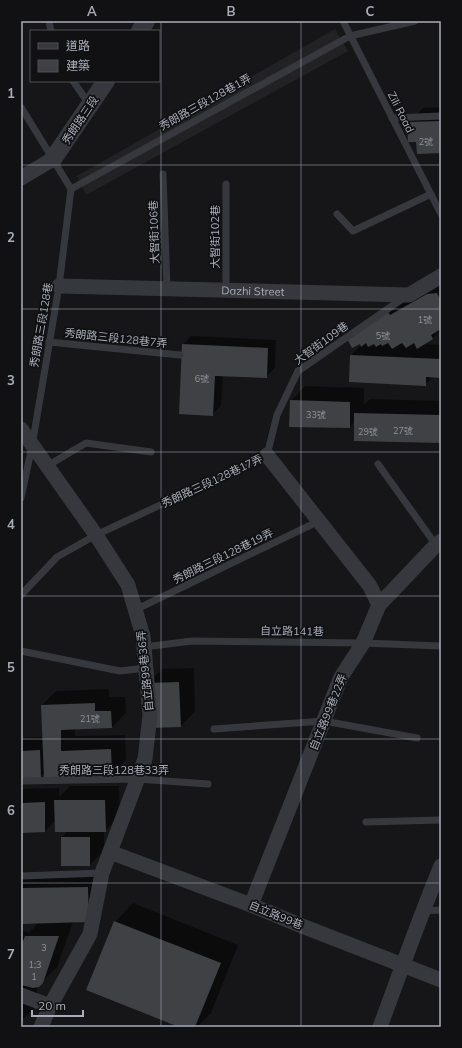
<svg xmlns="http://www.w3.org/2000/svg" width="462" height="1048" viewBox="0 0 462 1048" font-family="Mulish,'Noto Sans TC',sans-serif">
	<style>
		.built { fill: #222225 }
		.shadow { fill: #0007 }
		.building { fill: #404145 }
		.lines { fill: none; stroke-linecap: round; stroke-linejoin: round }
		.service { stroke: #37383d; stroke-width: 7 }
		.minor { stroke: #37383d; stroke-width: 15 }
		.tertiary { stroke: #37383d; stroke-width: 18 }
		.grid { fill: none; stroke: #a8adb8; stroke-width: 1; stroke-opacity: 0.55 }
		.labels { text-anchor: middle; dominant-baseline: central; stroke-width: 3.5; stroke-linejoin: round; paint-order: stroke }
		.number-label { font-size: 9px; fill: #8e929b }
		.street-label { font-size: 11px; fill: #a8adb8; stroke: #111113 }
		.neatline { fill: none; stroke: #a8adb8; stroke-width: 1.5 }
		.grid-label { font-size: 13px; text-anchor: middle; font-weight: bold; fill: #a8adb8 }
	</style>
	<rect width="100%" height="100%" fill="#161618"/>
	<polygon class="built" points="335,29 348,51 86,195 77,176"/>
	<g class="shadow">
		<polygon points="441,107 441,152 417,141 408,123 423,108"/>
		<polygon points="441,280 441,330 433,338 423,344 441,345 441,376 434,376 425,385 351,355 361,345 361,323"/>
		<polygon points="191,336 276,340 275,368 266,377 223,375 221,406 212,415 183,345"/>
		<polygon points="305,386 364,388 364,405 370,399 441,401 441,442 355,421 350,427 291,401"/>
		<polygon points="194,668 195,711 181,726 147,684 162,669"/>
		<polygon points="109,689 109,697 125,697 126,713 112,727 75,729 75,736 125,735 126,760 111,774 44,773 40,777 21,778 21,742 25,737 43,737 42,705 56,691"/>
		<polygon points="70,786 119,786 120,816 105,831 104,831 104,850 90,865 62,837 68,831 55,821 45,831 21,832 21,789 59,788 59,797"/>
		<polygon points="102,873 103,907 73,922 57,967 38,986 34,987 37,988 37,1005 23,1019 21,1019 21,1024 21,930 29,933 39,922 21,923 21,874"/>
		<polygon points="133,903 238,945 211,1013 197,1027 182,1027 115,922"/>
	</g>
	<g class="building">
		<polygon points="441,121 441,153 417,154 416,142 408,142 407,122"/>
		<polygon points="437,293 440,299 441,299 441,329 431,335 433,339 417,349 414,343 406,348 402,343 392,349 388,343 382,346 381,344 376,347 374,344 368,347 366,343 361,347 360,344 352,348 346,337 388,312 390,315 427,294"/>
		<polygon points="182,344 268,348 267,378 215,376 213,416 179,414"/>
		<polygon points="350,355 441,359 441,378 426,377 426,386 349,382"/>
		<polygon points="290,400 350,402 350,428 289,427"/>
		<polygon points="354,413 441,415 441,443 354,441"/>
		<polygon points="179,682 181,727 148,728 146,683"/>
		<polygon points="95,703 95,711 111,711 112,728 61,730 61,751 111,749 112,775 44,778 41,705"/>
		<polygon points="40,750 41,778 21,779 21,751"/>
		<polygon points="54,800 105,800 106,832 55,832"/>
		<polygon points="45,802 45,832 21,833 21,803"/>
		<rect x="61" y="837" width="29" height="29"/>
		<polygon points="88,887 89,922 21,924 21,888"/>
		<polygon points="114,921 221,963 195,1027 179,1027 86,990"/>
		<polygon points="25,936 59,936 43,983 39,987 33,988 21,985 21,946"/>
		<polygon points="21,1002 23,1003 23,1020 21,1020"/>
	</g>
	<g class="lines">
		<g class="service">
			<polyline points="49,21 51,31"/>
			<polyline points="343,21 441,214"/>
			<polyline points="73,81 89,104"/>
			<polyline points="21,107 71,189 59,286 32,446 21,498"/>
			<polyline points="392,118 441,116"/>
			<polyline points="163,174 167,289"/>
			<polyline points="71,189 350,36 415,21"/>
			<polyline points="337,214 353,231 431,194"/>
			<polyline points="226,290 226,184"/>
			<polyline points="49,342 180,355"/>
			<polyline points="378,464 436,545"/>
			<polyline points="47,466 86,443 151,452"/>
			<polyline points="21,595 57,557 96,535 267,455 277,415 298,371 405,297"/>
			<polyline points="135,610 319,521"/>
			<polyline points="144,647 192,641 363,643 441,646"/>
			<polyline points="21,651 120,671 146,668"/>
			<polyline points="214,729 324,721 417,738"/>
			<polyline points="21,781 137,779 208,784"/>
			<polyline points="366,822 441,820"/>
			<polyline points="21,876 102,873"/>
			<polyline points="423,911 441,910"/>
		</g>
		<g class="minor">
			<polyline points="21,178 53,159"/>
			<path id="s1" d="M59,286L409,295L441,276"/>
			<polyline points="21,429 96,535 128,585 143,636 150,715 145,759 102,873 90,934 50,1006 41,1027"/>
			<polyline points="267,455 370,586 379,605"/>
			<polyline points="110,852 251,905 302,926 441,980"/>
			<polyline points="251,905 341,677 363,643 379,605 436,545 441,541"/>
			<polyline points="21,995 50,1006"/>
			<path d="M380,1027C400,973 419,919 441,866"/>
		</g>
		<g class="tertiary">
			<polyline points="140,31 146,21"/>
			<polyline points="53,159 106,81"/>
		</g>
	</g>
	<path class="grid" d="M161,21V1027M301,21V1027M21,165H441M21,309H441M21,452H441M21,596H441M21,739H441M21,883H441"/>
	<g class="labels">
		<g class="number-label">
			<text x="426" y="141">2號</text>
			<text x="425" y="319">1號</text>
			<text x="383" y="335">5號</text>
			<text x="202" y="378">6號</text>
			<text x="316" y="414">33號</text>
			<text x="403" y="430">27號</text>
			<text x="368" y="431">29號</text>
			<text x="90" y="718">21號</text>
			<text x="44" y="947">3</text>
			<text x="35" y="964">1;3</text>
			<text x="34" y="976">1</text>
		</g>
		<g class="street-label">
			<text transform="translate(205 102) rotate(-29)">秀朗路三段128巷1弄</text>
			<text transform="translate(401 112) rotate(63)">Zili Road</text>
			<text transform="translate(80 120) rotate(-56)">秀朗路三段</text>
			<text transform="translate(154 232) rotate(-92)">大智街106巷</text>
			<text transform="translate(215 237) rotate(-90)">大智街102巷</text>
			<text stroke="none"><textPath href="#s1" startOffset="194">Dazhi Street</textPath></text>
			<text transform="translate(41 325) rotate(-80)">秀朗路三段128巷</text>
			<text transform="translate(116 338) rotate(6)">秀朗路三段128巷7弄</text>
			<text transform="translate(321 343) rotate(-36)">大智街109巷</text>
			<text transform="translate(212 481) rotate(-25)">秀朗路三段128巷17弄</text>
			<text transform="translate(223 556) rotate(-26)">秀朗路三段128巷19弄</text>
			<text transform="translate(292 631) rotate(1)">自立路141巷</text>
			<text transform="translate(145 671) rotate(-96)">自立路99巷36弄</text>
			<text transform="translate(328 712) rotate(-68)">自立路99巷22弄</text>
			<text x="114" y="770">秀朗路三段128巷33弄</text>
			<text transform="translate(276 915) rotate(22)">自立路99巷</text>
		</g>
	</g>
	<rect width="462" height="1048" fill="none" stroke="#111113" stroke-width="44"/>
	<rect x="30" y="30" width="130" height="52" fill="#111113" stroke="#4d4f55"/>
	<rect x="38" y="43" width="20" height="6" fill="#37383d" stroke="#4d4f55"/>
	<text x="66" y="50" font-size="12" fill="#a8adb8">道路</text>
	<rect x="38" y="60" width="20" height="12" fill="#404145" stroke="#4d4f55"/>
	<text x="66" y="70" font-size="12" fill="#a8adb8">建築</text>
	<path d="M32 1010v6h51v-6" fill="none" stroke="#a8adb8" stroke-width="2"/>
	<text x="38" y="1010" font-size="12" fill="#a8adb8" stroke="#111113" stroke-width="3" paint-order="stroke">20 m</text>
	<rect x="22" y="22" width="418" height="1004" class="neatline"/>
	<g class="grid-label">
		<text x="92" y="16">A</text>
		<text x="231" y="16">B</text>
		<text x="370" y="16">C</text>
		<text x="11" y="98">1</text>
		<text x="11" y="242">2</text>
		<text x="11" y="385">3</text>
		<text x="11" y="529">4</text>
		<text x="11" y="672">5</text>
		<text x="11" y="815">6</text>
		<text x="11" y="959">7</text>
	</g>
</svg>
